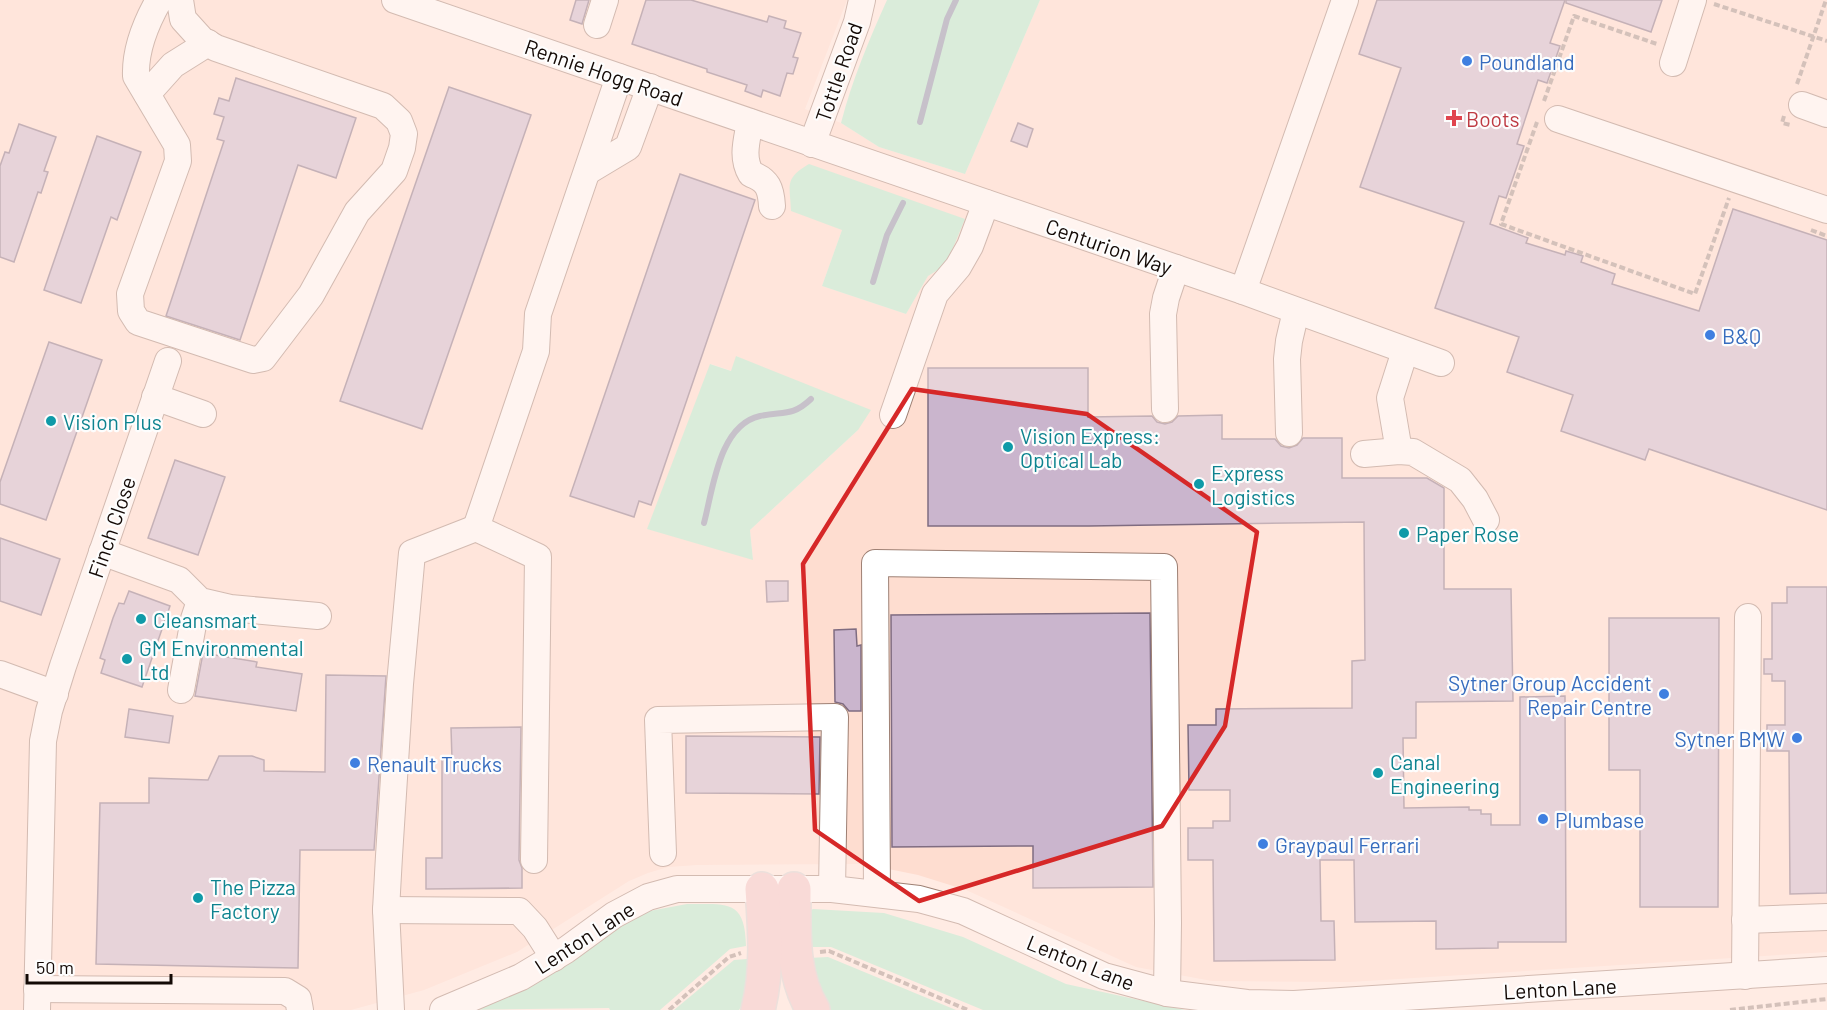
<svg xmlns="http://www.w3.org/2000/svg" width="1827" height="1010" viewBox="0 0 1827 1010" font-family="Barlow,sans-serif">
	<style>
		.built { fill: #feddd0; fill-rule: evenodd }
		.green { fill: #adeecf }
		.lines { fill: none; stroke-linecap: round; stroke-linejoin: round }
		.stream { stroke: #838fab; stroke-width: 6 }
		.building { fill: #cab5cd; stroke: #7f6c81; stroke-width: 1.5 }
		.minor-casing { stroke: #9e8074; stroke-width: 28 }
		.highway-casing { stroke: #d5d3d2; stroke-width: 36 }
		.path { stroke: #9f8f88; stroke-width: 4; stroke-dasharray: 6 3; stroke-linecap: butt }
		.minor { stroke: #fff; stroke-width: 26 }
		.highway { stroke: #f1c5c8; stroke-width: 33 }
		.marked { fill: none; stroke: #d62828; stroke-width: 4.5; stroke-linejoin: round }
		.shop-dot { fill: #3f7fe0; stroke: #fdfdfd; stroke-width: 2 }
		.health-dot { fill: #e0444e; stroke: #fdfdfd; stroke-width: 2 }
		.culture-dot { fill: #0f9aa8; stroke: #fdfdfd; stroke-width: 2 }
		.labels { text-anchor: middle; dominant-baseline: central; stroke-width: 4.5; stroke-linejoin: round; paint-order: stroke }
		.shop-label { font-size: 21px; fill: #366cbe; stroke: #fdfdfd; text-anchor: start }
		.street-label { font-size: 21px; fill: #130905; stroke: #fdfdfd }
		.health-label { font-size: 21px; fill: #be3a42; stroke: #fdfdfd; text-anchor: start }
		.culture-label { font-size: 21px; fill: #0d838f; stroke: #fdfdfd; text-anchor: start }
	</style>
	<rect width="100%" height="100%" fill="#ffebe3"/>
	<path class="built" d="M0,0H847L805,109L841,123L879,147L965,174L1040,0H1827V952L1350,982L1212,981L1136,967L966,890L918,875L864,864L697,865L668,867L648,873L629,881L517,952L424,990L351,1010H0ZM842,230L946,265L928,276L906,314L822,286ZM737,356L858,430L750,530L753,559L711,364L732,371Z"/>
	<g class="green">
		<path d="M887,0H1040L965,174L879,147L841,123C852,80 869,40 887,0Z"/>
		<path d="M809,164L965,219L946,265L928,276L906,314L822,286L842,230L791,211C790,184 784,179 809,164Z"/>
		<polygon points="736,356 871,410 858,430 750,530 753,560 647,529 710,364 731,371"/>
		<path d="M687,904C726,905 745,898 746,946L730,949L660,1010H610L609,1008L460,1010L513,992L644,912Z"/>
		<polygon points="813,909 884,913 963,937 1066,984 1185,1010 983,1010 831,947 800,947 804,914"/>
		<polygon points="828,957 956,1010 820,1010 809,958"/>
		<polygon points="747,959 748,995 739,1010 674,1010 734,960"/>
	</g>
	<g class="lines">
		<g class="stream">
			<polyline points="920,122 947,19 956,0"/>
			<polyline points="873,282 887,235 903,203"/>
			<path d="M704,523C713,489 719,425 760,416C783,411 792,417 811,399"/>
		</g>
	</g>
	<g class="building">
		<polygon points="576,0 589,0 582,24 570,20"/>
		<polygon points="646,0 691,0 767,22 769,16 786,21 784,28 801,33 793,57 798,58 793,74 787,73 780,96 763,90 761,97 745,91 747,85 707,72 707,69 632,44"/>
		<polygon points="1377,0 1565,0 1550,43 1560,46 1547,83 1538,80 1517,144 1524,146 1506,198 1499,196 1490,224 1528,238 1526,243 1565,255 1566,251 1583,256 1581,262 1615,274 1612,284 1699,311 1733,209 1827,240 1827,510 1649,449 1645,460 1561,431 1573,395 1507,372 1519,337 1435,308 1464,222 1360,187 1401,68 1359,54"/>
		<polygon points="1566,0 1662,0 1651,32 1566,3"/>
		<polygon points="236,78 356,118 336,178 298,165 240,340 166,316 224,141 217,139 224,117 214,114 219,98 229,101"/>
		<polygon points="449,87 531,115 422,429 340,401"/>
		<polygon points="1018,123 1033,129 1027,147 1011,141"/>
		<polygon points="19,124 56,137 44,171 48,172 41,193 38,192 14,262 0,257 0,166 5,152 9,153"/>
		<polygon points="97,136 141,152 117,220 111,217 81,303 44,290"/>
		<polygon points="680,174 755,200 651,505 639,501 634,517 570,496"/>
		<polygon points="49,342 102,360 46,520 0,504 0,482"/>
		<polygon points="928,368 1088,368 1088,417 1152,416 1157,422 1165,424 1172,422 1178,416 1222,415 1222,439 1275,439 1281,446 1289,448 1297,445 1303,438 1342,438 1342,478 1427,478 1444,488 1444,589 1511,589 1513,701 1416,702 1416,738 1403,738 1404,808 1469,807 1469,810 1481,810 1481,814 1491,814 1491,825 1520,825 1520,697 1565,696 1566,942 1498,942 1498,948 1436,949 1436,921 1355,922 1354,860 1320,860 1321,921 1334,921 1335,960 1214,961 1213,860 1188,860 1188,828 1213,828 1213,821 1230,821 1230,790 1189,790 1188,725 1216,725 1216,709 1352,708 1352,661 1365,660 1364,522 1089,526 928,526"/>
		<polygon points="175,460 225,477 198,555 148,538"/>
		<polygon points="0,538 60,559 41,615 0,601"/>
		<polygon points="766,581 788,581 788,601 767,602"/>
		<polygon points="1787,587 1827,587 1827,893 1790,894 1789,751 1767,751 1767,725 1785,725 1785,681 1772,681 1772,674 1764,674 1764,659 1772,659 1772,603 1787,603"/>
		<polygon points="129,591 170,606 142,687 101,673 105,660 100,658 113,618 119,603 124,604"/>
		<polygon points="1150,613 1153,887 1033,888 1033,846 892,847 891,615"/>
		<polygon points="1609,618 1719,618 1718,907 1640,907 1640,770 1609,770"/>
		<polygon points="856,629 857,646 861,645 861,711 849,711 843,704 835,702 834,630"/>
		<polygon points="203,653 257,662 256,667 302,674 296,711 195,696"/>
		<polygon points="326,675 386,676 374,850 300,850 298,968 96,964 100,803 149,803 149,778 208,780 219,756 252,756 264,760 264,771 325,772"/>
		<polygon points="129,709 173,716 169,743 125,737"/>
		<polygon points="521,727 519,860 522,868 522,888 426,889 426,858 442,858 442,760 452,759 451,728"/>
		<polygon points="686,736 820,737 819,794 686,793"/>
	</g>
	<g class="lines">
		<defs>
			<g id="minor">
				<path d="M159,0C147,21 135,50 136,76L177,145L178,161L130,294L131,311L138,322L253,360L263,358L311,295L357,212L394,171L402,148L404,134L399,121L383,106L216,48L202,40L183,19L180,0"/>
				<polyline points="395,0 1243,291 1441,363"/>
				<polyline points="597,25 605,0"/>
				<polyline points="1673,63 1693,0"/>
				<polyline points="147,94 173,65 208,43"/>
				<polyline points="1802,105 1827,114"/>
				<polyline points="1558,119 1827,210"/>
				<path d="M750,122C747,140 741,157 751,174C768,180 771,189 772,206"/>
				<polyline points="812,144 857,22 862,0"/>
				<polyline points="588,171 628,147 650,87"/>
				<polyline points="1243,291 1345,0"/>
				<polyline points="155,397 203,414"/>
				<polyline points="1165,409 1163,314 1166,298 1176,268"/>
				<polyline points="893,415 935,294 958,267 970,246 986,203"/>
				<polyline points="1289,433 1287,359 1289,341 1296,311"/>
				<polyline points="1399,451 1390,398 1405,351"/>
				<polyline points="1364,454 1399,451 1413,452 1460,480 1475,499 1486,520"/>
				<polyline points="102,552 179,580 200,601 230,608 318,616"/>
				<polyline points="0,674 55,694"/>
				<polyline points="181,690 194,619 200,601"/>
				<polyline points="663,853 658,720 835,717 832,889"/>
				<polyline points="534,860 538,557 476,528 536,351 538,314 619,77"/>
				<polyline points="877,893 875,563 1164,567 1168,923 1167,993"/>
				<polyline points="386,910 519,911 535,928 554,958"/>
				<polyline points="1745,920 1827,917"/>
				<polyline points="1745,976 1748,617"/>
				<polyline points="37,989 285,991 298,999 300,1010"/>
				<polyline points="37,1010 43,741 49,711 63,666 168,361"/>
				<polyline points="391,1010 386,910 389,856 400,684 412,553 476,528"/>
				<polyline points="443,1010 521,977 566,950 614,915 648,897 677,889 832,889 919,899 963,911 1104,976 1167,993 1247,1003 1294,1004 1827,970"/>
			</g>
			<g id="highway">
				<path d="M794,889C794,930 791,974 813,1010"/>
				<path d="M758,1010C768,971 765,929 762,889"/>
			</g>
		</defs>
		<use href="#minor" class="minor-casing"/>
		<use href="#highway" class="highway-casing"/>
		<g class="path">
			<polyline points="1714,4 1827,41"/>
			<polyline points="1797,84 1826,0"/>
			<polyline points="1544,101 1574,16 1657,44"/>
			<polyline points="1784,116 1782,123 1791,125"/>
			<polyline points="1537,122 1501,224 1695,294 1729,198"/>
			<polyline points="1811,230 1827,236"/>
			<polyline points="820,952 829,951 968,1010"/>
			<polyline points="669,1010 729,957 741,953"/>
			<polyline points="1730,1010 1827,999"/>
		</g>
		<use href="#minor" class="minor"/>
		<use href="#highway" class="highway"/>
	</g>
	<path d="M0 0H1827V1010H0ZM912,389L1087,414L1257,532L1225,726L1162,826L919,901L815,830L803,564Z" fill="#ffebe3" fill-opacity=".55" fill-rule="evenodd"/>
	<path class="marked" d="M912,389L1087,414L1257,532L1225,726L1162,826L919,901L815,830L803,564Z"/>
	<g class="shop-dot">
		<circle cx="1467" cy="61" r="6"/>
		<circle cx="1710" cy="335" r="6"/>
		<circle cx="1664" cy="694" r="6"/>
		<circle cx="1797" cy="738" r="6"/>
		<circle cx="355" cy="763" r="6"/>
		<circle cx="1543" cy="819" r="6"/>
		<circle cx="1263" cy="844" r="6"/>
	</g>
	<path class="health-dot" d="M1451 109h6v6h6v6h-6v6h-6v-6h-6v-6h6z"/>
	<g class="culture-dot">
		<circle cx="51" cy="421" r="6"/>
		<circle cx="1008" cy="447" r="6"/>
		<circle cx="1199" cy="484" r="6"/>
		<circle cx="1404" cy="533" r="6"/>
		<circle cx="141" cy="619" r="6"/>
		<circle cx="127" cy="659" r="6"/>
		<circle cx="1378" cy="773" r="6"/>
		<circle cx="198" cy="898" r="6"/>
	</g>
	<g class="labels">
		<g class="shop-label">
			<text x="1479" y="61">Poundland</text>
			<text x="1722" y="335">B&amp;Q</text>
			<text x="1652" y="682" text-anchor="end">Sytner Group Accident<tspan x="1652" dy="24">Repair Centre</tspan></text>
			<text x="1785" y="738" text-anchor="end">Sytner BMW</text>
			<text x="367" y="763">Renault Trucks</text>
			<text x="1555" y="819">Plumbase</text>
			<text x="1275" y="844">Graypaul Ferrari</text>
		</g>
		<g class="street-label">
			<text transform="translate(604 72) rotate(19)">Rennie Hogg Road</text>
			<text transform="translate(838 72) rotate(-71)">Tottle Road</text>
			<text transform="translate(1109 246) rotate(19)">Centurion Way</text>
			<text transform="translate(111 527) rotate(-71)">Finch Close</text>
			<text transform="translate(584 937) rotate(-33)">Lenton Lane</text>
			<text transform="translate(1081 962) rotate(22)">Lenton Lane</text>
			<text transform="translate(1560 988) rotate(-3)">Lenton Lane</text>
		</g>
		<g class="health-label">
			<text x="1466" y="118">Boots</text>
		</g>
		<g class="culture-label">
			<text x="63" y="421">Vision Plus</text>
			<text x="1020" y="435">Vision Express:<tspan x="1020" dy="24">Optical Lab</tspan></text>
			<text x="1211" y="472">Express<tspan x="1211" dy="24">Logistics</tspan></text>
			<text x="1416" y="533">Paper Rose</text>
			<text x="153" y="619">Cleansmart</text>
			<text x="139" y="647">GM Environmental<tspan x="139" dy="24">Ltd</tspan></text>
			<text x="1390" y="761">Canal<tspan x="1390" dy="24">Engineering</tspan></text>
			<text x="210" y="886">The Pizza<tspan x="210" dy="24">Factory</tspan></text>
		</g>
	</g>
	<path d="M27 974v9h144v-9" fill="none" stroke="#130905" stroke-width="3"/>
	<text x="36" y="974" font-size="18" fill="#130905" stroke="#fdfdfd" stroke-width="4.5" paint-order="stroke">50 m</text>
</svg>
